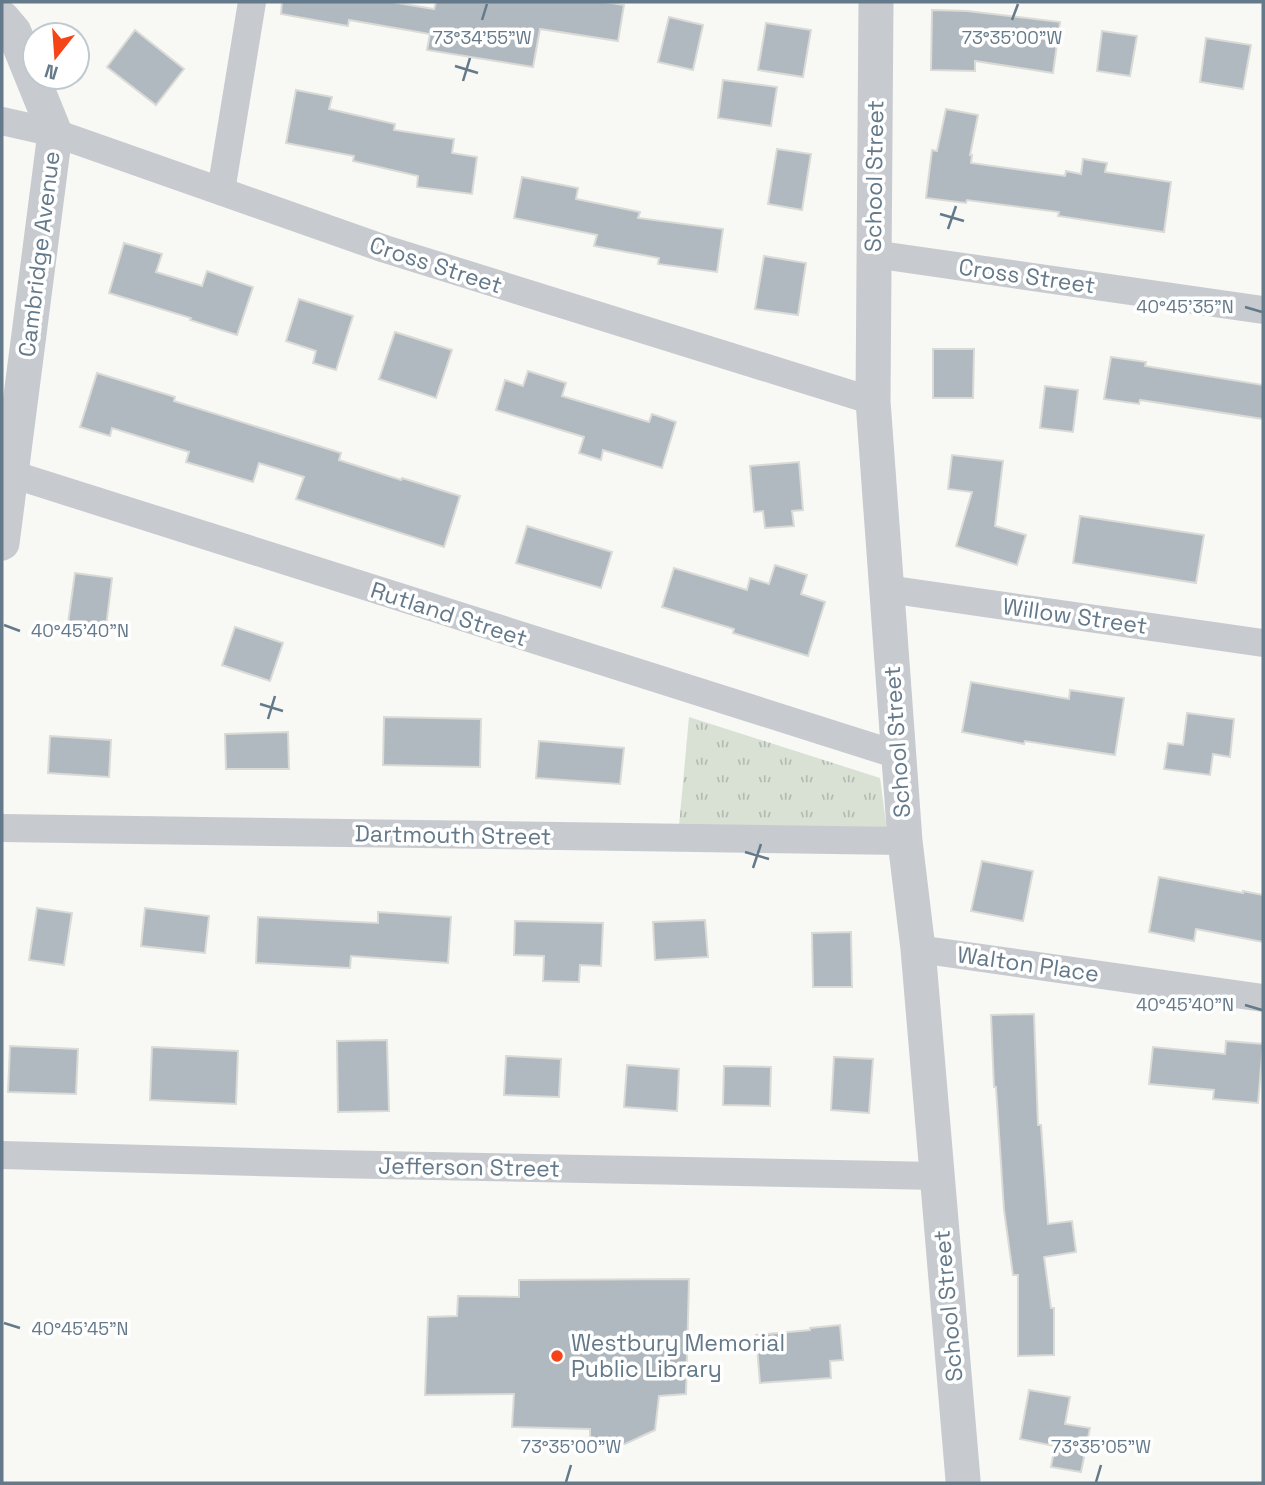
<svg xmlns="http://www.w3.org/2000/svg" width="1265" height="1485" viewBox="0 0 1265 1485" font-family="'Space Grotesk',sans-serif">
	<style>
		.grass { fill: url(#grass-tufts) }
		.building { fill: #b0b9bf; stroke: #dadad7; stroke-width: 2 }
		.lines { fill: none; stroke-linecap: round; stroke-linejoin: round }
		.minor { stroke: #c7cbcf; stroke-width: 28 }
		.tertiary { stroke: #c7cbcf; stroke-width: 35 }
		.ticks { fill: none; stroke: #647989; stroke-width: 2.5 }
		.poi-dot { fill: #f54518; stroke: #fff; stroke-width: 2.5 }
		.labels { text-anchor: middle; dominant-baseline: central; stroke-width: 7; stroke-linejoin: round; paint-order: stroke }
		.street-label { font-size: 23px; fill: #647989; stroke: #fff }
		.poi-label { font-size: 23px; fill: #647989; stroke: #fff; text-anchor: start }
		.ticks-label { font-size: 18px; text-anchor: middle; fill: #647989; stroke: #fff; stroke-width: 7; stroke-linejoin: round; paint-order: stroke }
	</style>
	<defs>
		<pattern id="grass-tufts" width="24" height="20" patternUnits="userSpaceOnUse" patternTransform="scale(1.75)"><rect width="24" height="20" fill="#d9e1d5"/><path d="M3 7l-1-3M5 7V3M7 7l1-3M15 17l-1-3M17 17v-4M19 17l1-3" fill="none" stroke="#b4bbb3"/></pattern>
	</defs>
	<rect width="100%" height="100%" fill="#f8f8f5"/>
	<polygon class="grass" points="689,717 880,778 887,830 679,826"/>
	<g class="building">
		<polygon points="282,2 392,2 434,9 436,2 605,2 624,5 618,41 540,29 533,67 427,50 430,34 349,20 348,26 281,14"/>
		<polygon points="932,10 967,11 1060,22 1053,73 975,61 975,71 931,70"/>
		<polygon points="669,17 703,25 693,70 658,62"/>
		<polygon points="766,23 811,30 803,77 758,70"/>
		<polygon points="135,30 184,69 156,105 107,67"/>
		<polygon points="1102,31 1137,36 1130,76 1097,71"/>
		<polygon points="1206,38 1251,45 1243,89 1200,82"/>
		<polygon points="723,80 777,87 771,126 718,118"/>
		<polygon points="296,90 332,97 329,109 395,124 394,130 454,139 452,153 477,157 472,194 417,187 418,176 353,161 354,156 286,143"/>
		<polygon points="946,109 978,115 970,155 972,155 971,163 1065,176 1066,171 1081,174 1083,159 1107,163 1105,172 1171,182 1164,232 1058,216 1059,212 967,200 966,203 926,198 932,150 937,151"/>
		<polygon points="777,149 811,154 802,210 768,204"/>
		<polygon points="522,177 578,188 576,199 640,212 638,218 723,229 717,272 658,264 659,258 594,246 597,235 514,218"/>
		<polygon points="124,243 162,254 156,272 202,286 207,271 253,287 237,335 190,320 191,318 109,293"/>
		<polygon points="764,256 806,263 798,315 755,309"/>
		<polygon points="299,299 353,316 336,370 313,363 316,351 286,341"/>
		<polygon points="395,332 452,350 436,398 379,379"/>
		<polygon points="933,349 974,349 973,398 933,398"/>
		<polygon points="1111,357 1146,362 1145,366 1263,385 1263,419 1140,400 1139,404 1104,399"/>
		<polygon points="528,371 566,383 562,396 649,422 652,414 676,422 662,468 603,450 601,460 579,453 584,437 496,410 505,380 523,386"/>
		<polygon points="97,373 175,397 174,401 341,453 339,460 401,480 402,478 460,496 444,547 296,499 304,477 259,463 253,482 186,462 189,452 112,428 110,436 80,427"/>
		<polygon points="1045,386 1078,390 1073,432 1040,428"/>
		<polygon points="952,455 1003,461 995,526 1026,535 1017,565 956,546 972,492 948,489"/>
		<polygon points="799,462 803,510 792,511 794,526 765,528 763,511 754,512 750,466"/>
		<polygon points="1080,516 1204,535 1196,583 1073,563"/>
		<polygon points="527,526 612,552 601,588 516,563"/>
		<polygon points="775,565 807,575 801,594 825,602 808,656 733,633 734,629 662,607 674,568 747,590 750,578 769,584"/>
		<polygon points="75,573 112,578 105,635 67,630"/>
		<polygon points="235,627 283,643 270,681 222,665"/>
		<polygon points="971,682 1069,699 1070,690 1124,698 1115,755 1025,741 1024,744 962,732"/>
		<polygon points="1187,713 1234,719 1230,757 1213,754 1210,775 1164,769 1168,743 1183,745"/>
		<polygon points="384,717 481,719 480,767 383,765"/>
		<polygon points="288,732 289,769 226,769 225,734"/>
		<polygon points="50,736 111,740 109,777 48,773"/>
		<polygon points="539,741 624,748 620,784 536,778"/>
		<polygon points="982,861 1033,871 1023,921 971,911"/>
		<polygon points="1159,877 1243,893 1243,891 1263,895 1263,942 1196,929 1194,941 1149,932"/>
		<polygon points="37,908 72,913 64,965 29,960"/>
		<polygon points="145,908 209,916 205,953 141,946"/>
		<polygon points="378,912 451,917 448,963 351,956 350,968 256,963 258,917 378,923"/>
		<polygon points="705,920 708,957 655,960 653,922"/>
		<polygon points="515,921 603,923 601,966 580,965 579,982 543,981 544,956 514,955"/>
		<polygon points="851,932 852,987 813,987 812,933"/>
		<polygon points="1034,1014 1038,1125 1041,1125 1048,1224 1072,1221 1076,1252 1044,1257 1051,1308 1054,1308 1054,1355 1018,1356 1018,1275 1013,1275 1004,1210 996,1087 994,1087 991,1015"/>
		<polygon points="387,1040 389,1111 338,1112 337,1041"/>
		<polygon points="1226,1041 1263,1044 1258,1103 1213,1099 1214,1090 1149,1084 1153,1047 1225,1054"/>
		<polygon points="10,1046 78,1049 76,1094 8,1092"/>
		<polygon points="152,1047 238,1051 236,1104 150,1100"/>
		<polygon points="506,1056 561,1059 559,1097 504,1095"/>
		<polygon points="834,1057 873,1059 869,1113 831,1110"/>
		<polygon points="627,1065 679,1069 677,1111 624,1107"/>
		<polygon points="724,1066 771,1067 770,1106 723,1105"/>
		<polygon points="689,1279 686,1394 659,1396 655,1430 625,1444 590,1445 590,1429 512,1427 514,1394 425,1395 428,1317 457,1316 458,1296 519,1297 519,1280"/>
		<polygon points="840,1325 843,1360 830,1361 831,1378 760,1383 756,1335 810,1330 810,1328"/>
		<polygon points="1029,1390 1070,1397 1065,1424 1090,1428 1081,1472 1051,1467 1055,1446 1020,1439"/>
	</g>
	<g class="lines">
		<g class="minor">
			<polyline points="2,121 55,133 385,249 873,401"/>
			<polyline points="221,191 252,2"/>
			<polyline points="873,254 1263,310"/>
			<polyline points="2,471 898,755"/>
			<polyline points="887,589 1263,643"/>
			<polyline points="2,828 905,841"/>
			<polyline points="918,949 1263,998"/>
			<polyline points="2,1155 330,1164 937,1176"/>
		</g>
		<g class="tertiary">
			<polyline points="876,2 873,401 905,841 918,949 963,1480"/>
			<polyline points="2,18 14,32 55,133 2,543"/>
		</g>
	</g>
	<path class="ticks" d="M482,20L487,4M1012,20L1018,4M455,66L478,73M463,81L470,58M940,214L964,221M948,229L956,206M1245,307L1262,312M4,625L20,631M260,704L283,711M268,719L275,696M745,852L769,859M753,868L761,844M1245,1005L1262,1010M4,1323L20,1328M566,1482L571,1465M1096,1482L1101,1465"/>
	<circle class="poi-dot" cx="557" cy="1356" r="7"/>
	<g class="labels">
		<g class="street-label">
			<text transform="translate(874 176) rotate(-89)">School Street</text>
			<text transform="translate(39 254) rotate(-83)">Cambridge Avenue</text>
			<text transform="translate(436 265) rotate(18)">Cross Street</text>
			<text transform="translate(1027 276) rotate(8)">Cross Street</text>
			<text transform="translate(449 614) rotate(18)">Rutland Street</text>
			<text transform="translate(1075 616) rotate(8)">Willow Street</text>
			<text transform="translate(897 742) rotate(-94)">School Street</text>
			<text transform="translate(453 835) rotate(1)">Dartmouth Street</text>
			<text transform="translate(1028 964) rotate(8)">Walton Place</text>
			<text transform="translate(469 1167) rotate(1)">Jefferson Street</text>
			<text transform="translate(948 1306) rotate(-95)">School Street</text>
		</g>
		<g class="poi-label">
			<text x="571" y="1343">Westbury Memorial<tspan x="571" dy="26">Public Library</tspan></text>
		</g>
	</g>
	<g class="ticks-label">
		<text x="482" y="44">73°34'55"W</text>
		<text x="1012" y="44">73°35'00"W</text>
		<text x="1185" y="313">40°45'35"N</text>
		<text x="80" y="637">40°45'40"N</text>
		<text x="1185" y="1011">40°45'40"N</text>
		<text x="80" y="1335">40°45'45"N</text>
		<text x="571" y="1453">73°35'00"W</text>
		<text x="1101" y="1453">73°35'05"W</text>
	</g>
	<rect width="1265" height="1485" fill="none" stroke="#647989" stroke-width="7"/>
	<g transform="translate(56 56) rotate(197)"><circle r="33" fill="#ffffff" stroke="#c1c9d0" stroke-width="2"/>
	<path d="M0-5L12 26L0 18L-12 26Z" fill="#f54518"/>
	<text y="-10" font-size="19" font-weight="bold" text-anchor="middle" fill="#647989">N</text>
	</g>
</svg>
